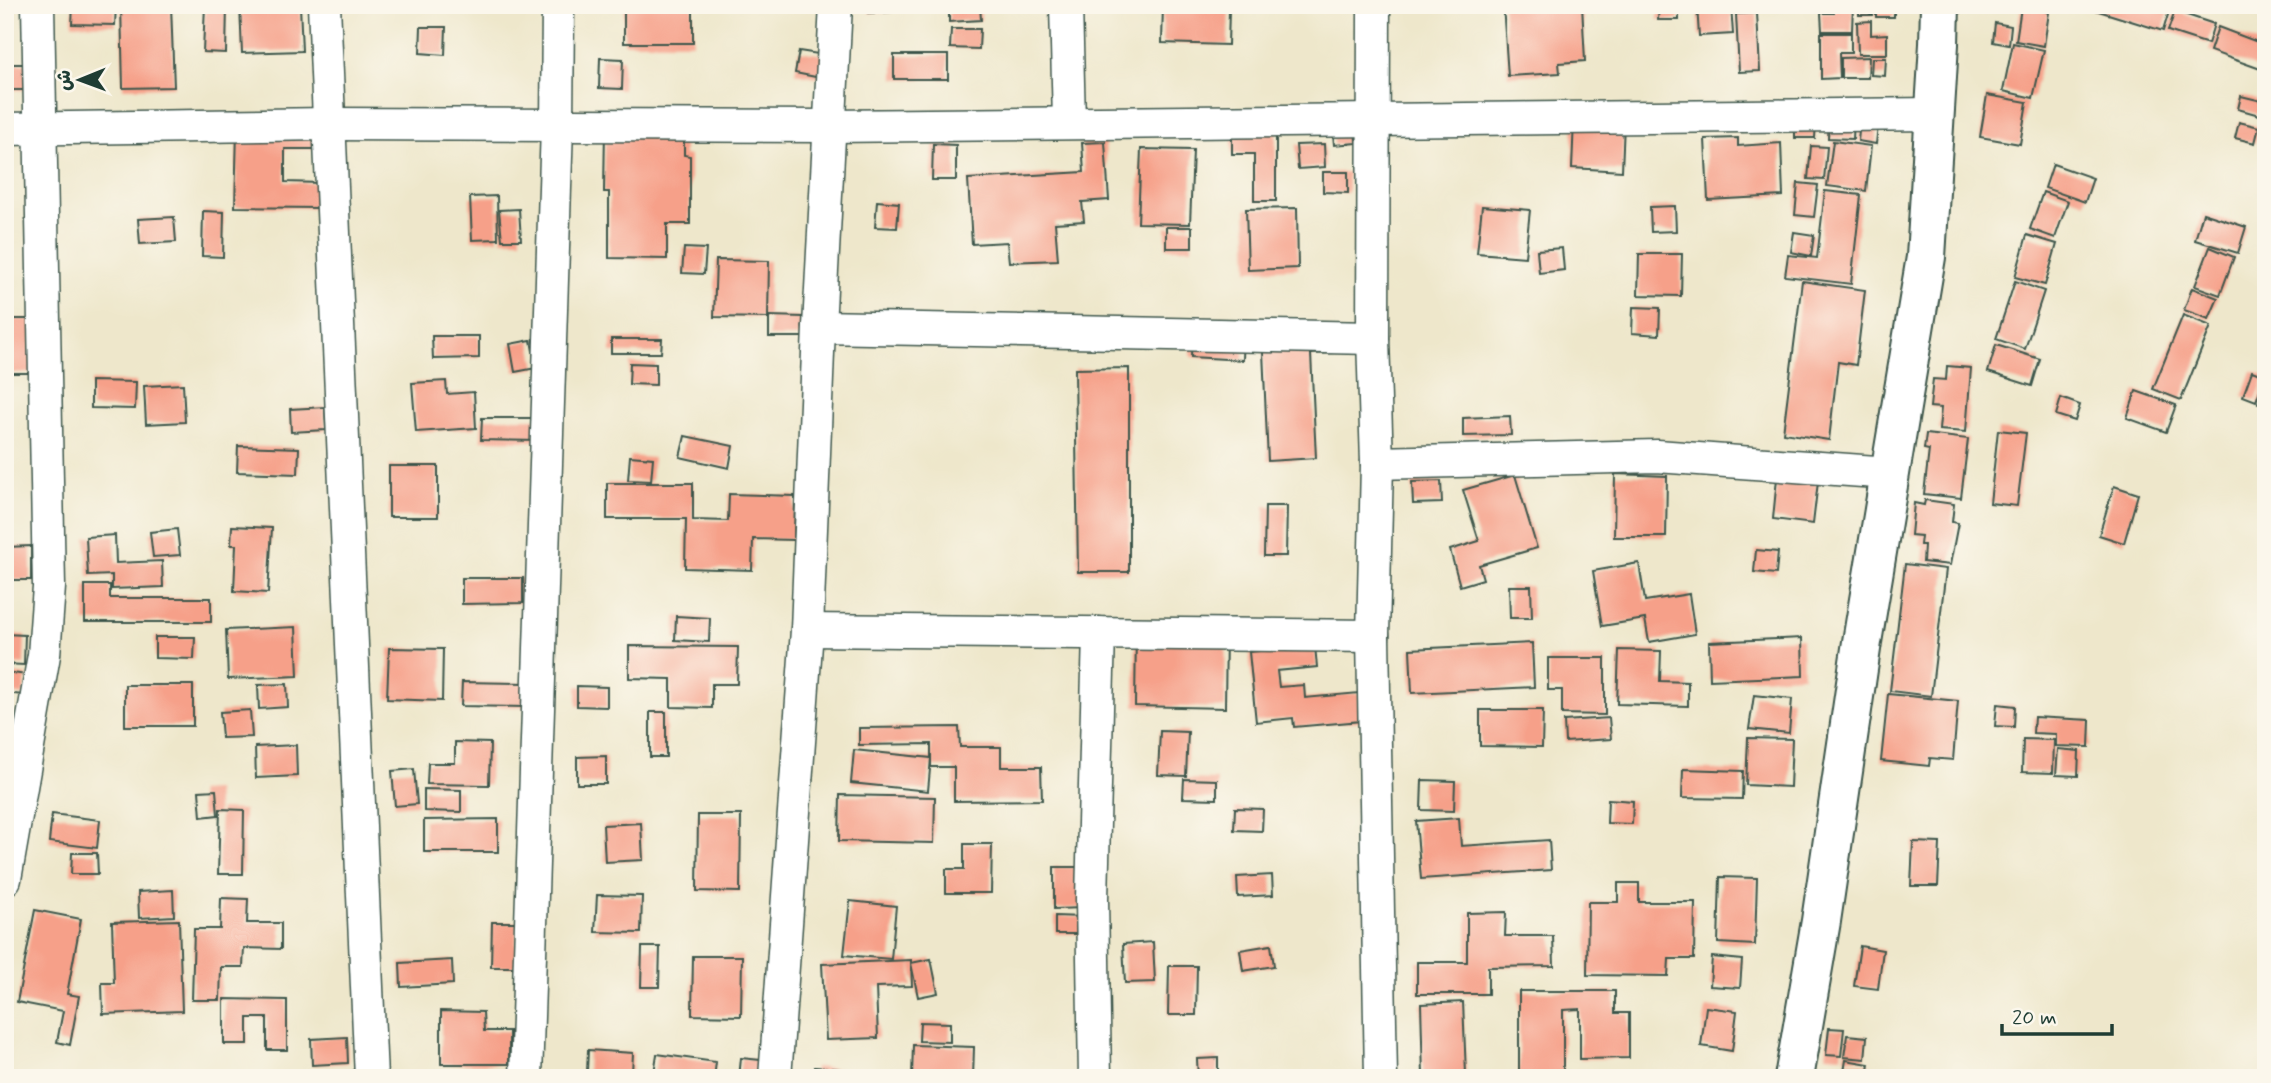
<svg xmlns="http://www.w3.org/2000/svg" width="2271" height="1083" viewBox="0 0 2271 1083" font-family="Mynerve,'Playpen Sans Arabic',sans-serif">
	<style>
		.building { fill: #f6a089 }
		.lines { fill: none; stroke-linecap: round; stroke-linejoin: round }
		.minor-casing { stroke: #3e564b; stroke-width: 35 }
		.tertiary-casing { stroke: #3e564b; stroke-width: 42 }
		.minor { stroke: #fff; stroke-width: 32 }
		.tertiary { stroke: #fff; stroke-width: 38 }
	</style>
	<rect width="100%" height="100%" fill="#fbf7ec"/>
	<filter id="ink" filterUnits="userSpaceOnUse"><feTurbulence type="fractalNoise" baseFrequency=".0143" numOctaves="2"/><feDisplacementMap in="SourceGraphic" scale="14" xChannelSelector="R" yChannelSelector="G"/><feConvolveMatrix kernelMatrix="1 2 1 2 8 2 1 2 1" color-interpolation-filters="sRGB"/></filter>
	<filter id="wash" filterUnits="userSpaceOnUse"><feTurbulence type="fractalNoise" baseFrequency=".00686" numOctaves="4" result="noise"/><feDisplacementMap in="SourceGraphic" scale="28" xChannelSelector="R" yChannelSelector="G"/><feGaussianBlur stdDeviation="1.57" result="paint"/><feColorMatrix in="noise" values="0 0 0 0 0 0 0 0 0 0 0 0 0 0 0 0 0 1.4 0 .05"/><feComposite in="paint" operator="in"/></filter>
	<g filter="url(#wash)">
		<rect width="100%" height="100%" fill="#eee7cb"/>
		<g id="blocks">
			<g class="building">
				<polygon points="73,5 116,5 115,25 72,24"/>
				<polygon points="121,5 171,5 174,87 123,88"/>
				<polygon points="205,5 227,5 226,53 203,52"/>
				<polygon points="240,5 300,5 302,51 242,53"/>
				<rect x="624" y="5" width="69" height="38"/>
				<polygon points="869,5 892,5 892,12 869,13"/>
				<polygon points="949,5 980,5 981,20 949,22"/>
				<polygon points="1163,5 1254,5 1254,10 1229,10 1228,45 1162,43"/>
				<polygon points="1503,5 1582,5 1585,61 1559,63 1560,73 1508,76"/>
				<polygon points="1659,5 1679,5 1679,20 1658,20"/>
				<polygon points="1697,5 1731,5 1733,34 1699,36"/>
				<polygon points="1834,5 1853,5 1852,31 1822,31 1821,13 1834,13"/>
				<rect x="1859" y="5" width="14" height="10"/>
				<rect x="1876" y="5" width="18" height="12"/>
				<polygon points="2090,5 2162,5 2170,8 2163,31 2089,8"/>
				<polygon points="2021,7 2049,12 2044,46 2016,41"/>
				<polygon points="2175,11 2214,24 2208,44 2168,31"/>
				<polygon points="1757,13 1760,71 1739,72 1736,14"/>
				<polygon points="1871,21 1871,35 1887,34 1887,54 1858,54 1857,22"/>
				<polygon points="1995,23 2011,26 2009,45 1993,42"/>
				<polygon points="421,27 446,27 445,55 420,53"/>
				<polygon points="2218,27 2260,43 2266,28 2266,71 2210,51"/>
				<polygon points="951,29 980,29 979,49 950,48"/>
				<polygon points="1821,33 1851,33 1851,53 1839,53 1840,78 1821,79"/>
				<polygon points="2013,43 2044,50 2033,98 2003,91"/>
				<polygon points="799,51 825,55 821,78 795,73"/>
				<rect x="894" y="55" width="54" height="24"/>
				<polygon points="1869,57 1868,78 1841,78 1841,58"/>
				<polygon points="600,58 623,59 622,89 599,88"/>
				<polygon points="1872,58 1886,58 1885,76 1871,75"/>
				<rect x="5" y="64" width="23" height="26"/>
				<polygon points="1987,95 2027,102 2020,144 1980,137"/>
				<polygon points="2241,96 2266,102 2266,117 2238,109"/>
				<polygon points="1574,120 1624,123 1622,171 1572,168"/>
				<polygon points="1829,120 1854,120 1853,139 1828,138"/>
				<polygon points="1355,121 1356,143 1334,145 1332,122"/>
				<polygon points="1232,122 1276,122 1276,201 1254,201 1254,154 1232,154"/>
				<polygon points="1860,122 1878,125 1876,144 1858,141"/>
				<polygon points="2239,122 2259,127 2255,143 2235,138"/>
				<polygon points="1795,123 1816,123 1815,138 1795,138"/>
				<polygon points="605,128 684,129 684,155 690,156 690,224 667,224 667,259 609,258 609,192 604,192"/>
				<polygon points="237,131 316,132 315,149 285,149 285,182 321,183 321,208 235,207"/>
				<polygon points="1738,138 1738,146 1781,143 1783,196 1708,200 1705,139"/>
				<polygon points="1833,141 1871,146 1866,191 1827,186"/>
				<polygon points="1105,142 1109,200 1082,202 1084,221 1055,223 1058,260 1009,262 1007,242 972,244 968,179 1084,172 1082,143"/>
				<polygon points="933,144 956,145 956,180 932,180"/>
				<polygon points="1324,144 1325,167 1298,169 1296,145"/>
				<polygon points="1811,146 1827,147 1824,180 1808,179"/>
				<polygon points="1141,149 1193,150 1190,224 1138,223"/>
				<polygon points="2053,164 2093,178 2085,202 2045,188"/>
				<polygon points="1323,172 1348,172 1348,193 1323,192"/>
				<polygon points="1798,183 1818,185 1814,217 1795,215"/>
				<polygon points="1825,191 1861,195 1851,284 1785,276 1788,255 1817,258"/>
				<polygon points="2043,192 2068,201 2055,238 2030,229"/>
				<polygon points="497,196 498,239 472,240 470,197"/>
				<polygon points="877,201 899,203 897,228 875,227"/>
				<polygon points="1482,206 1530,210 1525,257 1477,253"/>
				<polygon points="1675,206 1676,231 1651,232 1650,207"/>
				<polygon points="1297,208 1298,268 1248,270 1246,209"/>
				<polygon points="519,209 521,240 502,240 499,210"/>
				<polygon points="203,211 224,212 223,257 202,256"/>
				<polygon points="2203,213 2246,227 2238,253 2195,240"/>
				<polygon points="174,217 176,242 140,244 138,219"/>
				<rect x="1166" y="227" width="26" height="21"/>
				<polygon points="1794,232 1814,235 1811,256 1791,252"/>
				<polygon points="2027,235 2057,244 2045,285 2015,277"/>
				<polygon points="2210,247 2234,257 2220,295 2195,286"/>
				<polygon points="684,248 706,249 704,274 682,273"/>
				<polygon points="1562,248 1564,270 1539,273 1537,250"/>
				<polygon points="1639,254 1682,254 1681,296 1638,295"/>
				<polygon points="716,260 769,261 768,318 714,317"/>
				<polygon points="1802,281 1865,290 1856,365 1838,362 1829,440 1783,433"/>
				<polygon points="2015,281 2044,291 2025,349 1996,339"/>
				<polygon points="2192,288 2218,298 2209,319 2184,310"/>
				<polygon points="1633,307 1660,308 1659,335 1632,333"/>
				<polygon points="2183,315 2211,326 2181,400 2153,389"/>
				<polygon points="769,316 804,317 804,337 769,337"/>
				<polygon points="7,319 32,319 32,373 5,373"/>
				<polygon points="1192,329 1244,331 1243,360 1191,357"/>
				<polygon points="1262,330 1358,352 1311,354 1316,458 1268,461"/>
				<polygon points="432,336 479,336 479,358 433,359"/>
				<polygon points="611,339 662,339 661,353 611,353"/>
				<polygon points="531,340 536,368 515,372 510,344"/>
				<polygon points="1996,345 2040,359 2032,386 1988,372"/>
				<polygon points="630,363 656,364 656,385 629,384"/>
				<polygon points="1947,366 1971,368 1966,432 1939,430 1941,408 1930,407 1933,379 1946,380"/>
				<polygon points="1129,368 1129,572 1078,572 1075,369"/>
				<polygon points="2252,371 2265,376 2256,401 2243,396"/>
				<polygon points="91,381 136,382 135,409 91,408"/>
				<polygon points="446,381 447,394 474,392 476,428 416,432 412,383"/>
				<polygon points="2265,383 2266,383 2266,406 2258,403"/>
				<polygon points="183,384 185,422 146,424 144,386"/>
				<polygon points="2136,391 2176,405 2166,432 2127,418"/>
				<polygon points="2061,398 2080,405 2075,421 2056,415"/>
				<polygon points="325,407 326,430 291,432 290,409"/>
				<polygon points="1510,416 1511,435 1463,436 1463,418"/>
				<polygon points="482,418 537,418 537,441 481,440"/>
				<polygon points="1998,430 2026,433 2017,506 1990,503"/>
				<polygon points="1926,434 1968,439 1961,498 1924,494 1929,450 1924,449"/>
				<polygon points="685,436 733,446 729,468 680,457"/>
				<polygon points="238,446 299,448 298,474 237,472"/>
				<polygon points="630,456 653,458 651,481 628,480"/>
				<rect x="389" y="466" width="49" height="51"/>
				<polygon points="1778,468 1819,473 1813,524 1773,519"/>
				<polygon points="1615,474 1667,476 1666,537 1614,537"/>
				<polygon points="1515,475 1537,548 1479,565 1483,579 1460,586 1450,550 1479,541 1463,490"/>
				<polygon points="1441,481 1442,503 1413,504 1412,482"/>
				<polygon points="607,483 693,483 693,520 728,521 729,494 795,496 794,540 753,539 752,570 685,568 686,519 607,519"/>
				<polygon points="2114,486 2138,494 2124,543 2099,535"/>
				<polygon points="1925,500 1954,504 1952,522 1958,523 1950,565 1923,562 1924,545 1920,545 1921,536 1911,535 1914,503 1924,505"/>
				<polygon points="1265,506 1287,506 1286,556 1264,556"/>
				<polygon points="232,526 272,528 268,593 234,591 236,545 231,545"/>
				<polygon points="177,529 180,555 153,557 150,532"/>
				<polygon points="115,535 116,563 162,561 163,587 112,589 112,575 88,576 86,537"/>
				<polygon points="31,546 31,580 5,580 5,547"/>
				<polygon points="1756,550 1778,552 1776,574 1754,572"/>
				<polygon points="1639,563 1645,601 1689,594 1695,634 1649,642 1645,619 1602,626 1593,571"/>
				<polygon points="1905,564 1946,569 1931,696 1890,691"/>
				<polygon points="462,578 523,578 523,603 462,604"/>
				<polygon points="85,585 110,585 110,598 211,598 211,622 85,622"/>
				<polygon points="1509,586 1531,586 1532,618 1510,618"/>
				<polygon points="676,616 710,618 709,642 675,640"/>
				<polygon points="296,627 298,676 228,679 226,630"/>
				<polygon points="1136,632 1226,633 1225,708 1135,706"/>
				<polygon points="5,634 25,635 24,665 5,664"/>
				<polygon points="155,637 195,637 194,659 155,658"/>
				<polygon points="1802,638 1803,676 1710,680 1709,642"/>
				<polygon points="1532,643 1534,687 1412,693 1410,649"/>
				<polygon points="629,646 738,647 737,684 712,684 712,708 671,707 671,679 629,678"/>
				<polygon points="1315,646 1317,667 1277,671 1279,687 1304,685 1305,698 1359,693 1361,721 1294,727 1293,718 1256,722 1249,652"/>
				<polygon points="389,648 443,649 442,701 387,699"/>
				<polygon points="1619,650 1661,651 1660,681 1688,682 1688,706 1617,704"/>
				<polygon points="1548,658 1605,658 1605,715 1562,714 1562,690 1548,690"/>
				<polygon points="5,672 27,675 23,695 5,693"/>
				<polygon points="462,682 525,683 525,707 461,706"/>
				<polygon points="287,684 288,707 259,709 258,685"/>
				<rect x="125" y="685" width="68" height="41"/>
				<polygon points="577,686 607,687 607,707 577,706"/>
				<polygon points="1888,694 1958,701 1953,760 1930,758 1929,766 1881,761"/>
				<polygon points="1754,695 1792,699 1789,733 1749,729"/>
				<polygon points="1997,704 2015,706 2014,727 1995,726"/>
				<polygon points="250,710 252,737 222,738 220,712"/>
				<polygon points="1480,710 1543,710 1542,747 1480,746"/>
				<rect x="650" y="712" width="16" height="45"/>
				<polygon points="2034,717 2090,720 2089,747 2056,746 2056,734 2033,733"/>
				<polygon points="1609,718 1611,739 1565,742 1564,721"/>
				<polygon points="959,727 960,747 1001,747 1001,767 1041,767 1042,800 954,801 954,767 931,767 931,744 859,745 859,728"/>
				<polygon points="1160,731 1188,732 1186,776 1158,775"/>
				<polygon points="1748,738 1792,739 1790,787 1746,785"/>
				<polygon points="2023,739 2054,740 2053,773 2022,772"/>
				<polygon points="455,742 490,743 489,785 427,784 428,763 455,763"/>
				<polygon points="296,745 297,776 256,778 255,747"/>
				<polygon points="2058,749 2079,751 2078,776 2056,775"/>
				<polygon points="854,750 931,758 928,791 851,783"/>
				<polygon points="606,756 606,784 577,784 577,757"/>
				<polygon points="414,769 417,804 395,806 392,771"/>
				<polygon points="1683,769 1743,771 1742,799 1682,798"/>
				<polygon points="1184,779 1217,780 1217,799 1183,798"/>
				<polygon points="1422,780 1455,781 1454,811 1421,810"/>
				<polygon points="424,789 461,790 461,812 424,811"/>
				<polygon points="216,790 218,815 201,817 199,791"/>
				<polygon points="840,795 935,797 934,843 839,841"/>
				<polygon points="1608,799 1633,801 1632,824 1607,823"/>
				<polygon points="1235,808 1263,809 1262,831 1234,830"/>
				<polygon points="220,809 244,810 243,874 218,874"/>
				<polygon points="52,814 100,820 97,848 49,842"/>
				<polygon points="698,815 741,815 740,892 697,891"/>
				<polygon points="1459,818 1461,846 1549,840 1551,870 1421,879 1416,821"/>
				<polygon points="498,819 498,852 424,852 424,820"/>
				<polygon points="641,823 643,860 605,862 603,825"/>
				<polygon points="1913,842 1940,843 1938,886 1911,886"/>
				<polygon points="964,844 992,844 991,893 946,893 946,869 964,869"/>
				<polygon points="72,853 97,853 98,874 71,874"/>
				<polygon points="1054,867 1084,867 1084,908 1054,909"/>
				<polygon points="1272,875 1273,895 1238,897 1237,877"/>
				<polygon points="1720,877 1757,878 1755,945 1718,943"/>
				<polygon points="1618,883 1639,883 1639,902 1695,902 1694,959 1669,959 1668,976 1587,975 1588,902 1618,902"/>
				<polygon points="173,890 174,916 139,918 138,892"/>
				<polygon points="597,895 642,896 641,933 595,932"/>
				<polygon points="221,898 248,899 247,923 281,923 281,949 244,948 243,967 221,967 220,1000 192,1000 194,929 220,929"/>
				<polygon points="850,901 896,906 891,959 844,955"/>
				<polygon points="35,910 81,919 67,994 79,996 70,1045 57,1042 63,1011 17,1002"/>
				<polygon points="1506,912 1505,936 1553,936 1554,966 1488,967 1488,994 1417,994 1417,962 1467,962 1467,913"/>
				<polygon points="1055,916 1082,917 1082,934 1055,934"/>
				<polygon points="179,920 182,1011 103,1014 102,983 114,983 112,922"/>
				<polygon points="492,922 517,922 516,967 491,967"/>
				<polygon points="1153,942 1155,982 1125,983 1123,944"/>
				<polygon points="1271,945 1274,966 1243,971 1240,950"/>
				<polygon points="1860,946 1883,950 1878,989 1854,986"/>
				<polygon points="642,947 660,947 659,987 641,987"/>
				<polygon points="693,956 742,956 741,1016 692,1015"/>
				<polygon points="1712,957 1742,960 1740,988 1710,986"/>
				<polygon points="931,959 938,993 918,997 911,963 912,986 876,987 878,1038 826,1040 822,964 911,960 911,963"/>
				<polygon points="452,960 453,984 401,987 400,963"/>
				<polygon points="1169,966 1197,966 1196,1015 1168,1015"/>
				<polygon points="1519,991 1615,991 1615,1013 1629,1013 1629,1058 1580,1059 1580,1009 1563,1010 1563,1078 1519,1078"/>
				<polygon points="224,999 287,1000 287,1050 267,1050 267,1018 248,1018 248,1044 224,1044"/>
				<polygon points="1463,1002 1466,1074 1423,1076 1421,1004"/>
				<polygon points="1706,1007 1737,1011 1732,1051 1701,1046"/>
				<polygon points="441,1011 483,1012 484,1031 509,1031 509,1064 441,1064"/>
				<polygon points="920,1022 950,1023 950,1042 919,1041"/>
				<polygon points="1829,1028 1844,1029 1841,1056 1826,1055"/>
				<polygon points="1847,1035 1867,1037 1865,1059 1844,1057"/>
				<polygon points="347,1037 348,1063 312,1065 311,1039"/>
				<polygon points="913,1045 974,1047 973,1078 912,1078"/>
				<polygon points="588,1050 633,1053 632,1073 587,1071"/>
				<polygon points="657,1054 716,1062 714,1078 691,1078 654,1073"/>
				<polygon points="741,1058 770,1061 768,1078 739,1078"/>
				<polygon points="1218,1058 1218,1078 1198,1078 1197,1059"/>
				<polygon points="1846,1060 1869,1064 1867,1078 1843,1078"/>
				<polygon points="815,1067 840,1069 839,1078 814,1078"/>
			</g>
		</g>
	</g>
	<g filter="url(#ink)">
		<use href="#blocks" fill-opacity="0" stroke="#3e564b" stroke-width="2"/>
		<g class="lines">
			<defs>
				<g id="minor">
					<polyline points="324,5 371,1078"/>
					<polyline points="1066,5 1069,122"/>
					<polyline points="1374,5 1373,338 1377,463 1373,636 1381,1078"/>
					<polyline points="5,129 327,124 831,126 1934,114"/>
					<polyline points="819,327 1373,338"/>
					<polyline points="1377,463 1657,456 1890,473"/>
					<polyline points="807,630 1373,636"/>
					<polyline points="5,879 44,655 49,587 38,5"/>
					<polyline points="526,1078 557,126 558,5"/>
					<polyline points="775,1078 807,630 819,327 836,5"/>
					<polyline points="1095,1078 1092,899 1099,633"/>
				</g>
				<polyline id="tertiary" points="1794,1078 1821,921 1862,642 1926,257 1939,44 1940,5"/>
			</defs>
			<use href="#minor" class="minor-casing"/>
			<use href="#tertiary" class="tertiary-casing"/>
			<use href="#minor" class="minor"/>
			<use href="#tertiary" class="tertiary"/>
		</g>
	</g>
	<rect width="2271" height="1083" fill="none" stroke="#fbf7ec" stroke-width="28"/>
	<g transform="translate(80 80) rotate(269)" stroke="#fbf7ec" stroke-width="5" paint-order="stroke">
	<path d="M0-5L12 26L0 18L-12 26Z" fill="#1f3d34"/>
	<text y="-10" font-size="19" font-weight="bold" text-anchor="middle" fill="#1f3d34">ش</text>
	</g>
	<path d="M2002 1024v10h110v-10" fill="none" stroke="#1f3d34" stroke-width="3.5"/>
	<text x="2012" y="1024" font-size="21" fill="#1f3d34" stroke="#fbf7ec" stroke-width="5" paint-order="stroke">20 m</text>
</svg>
